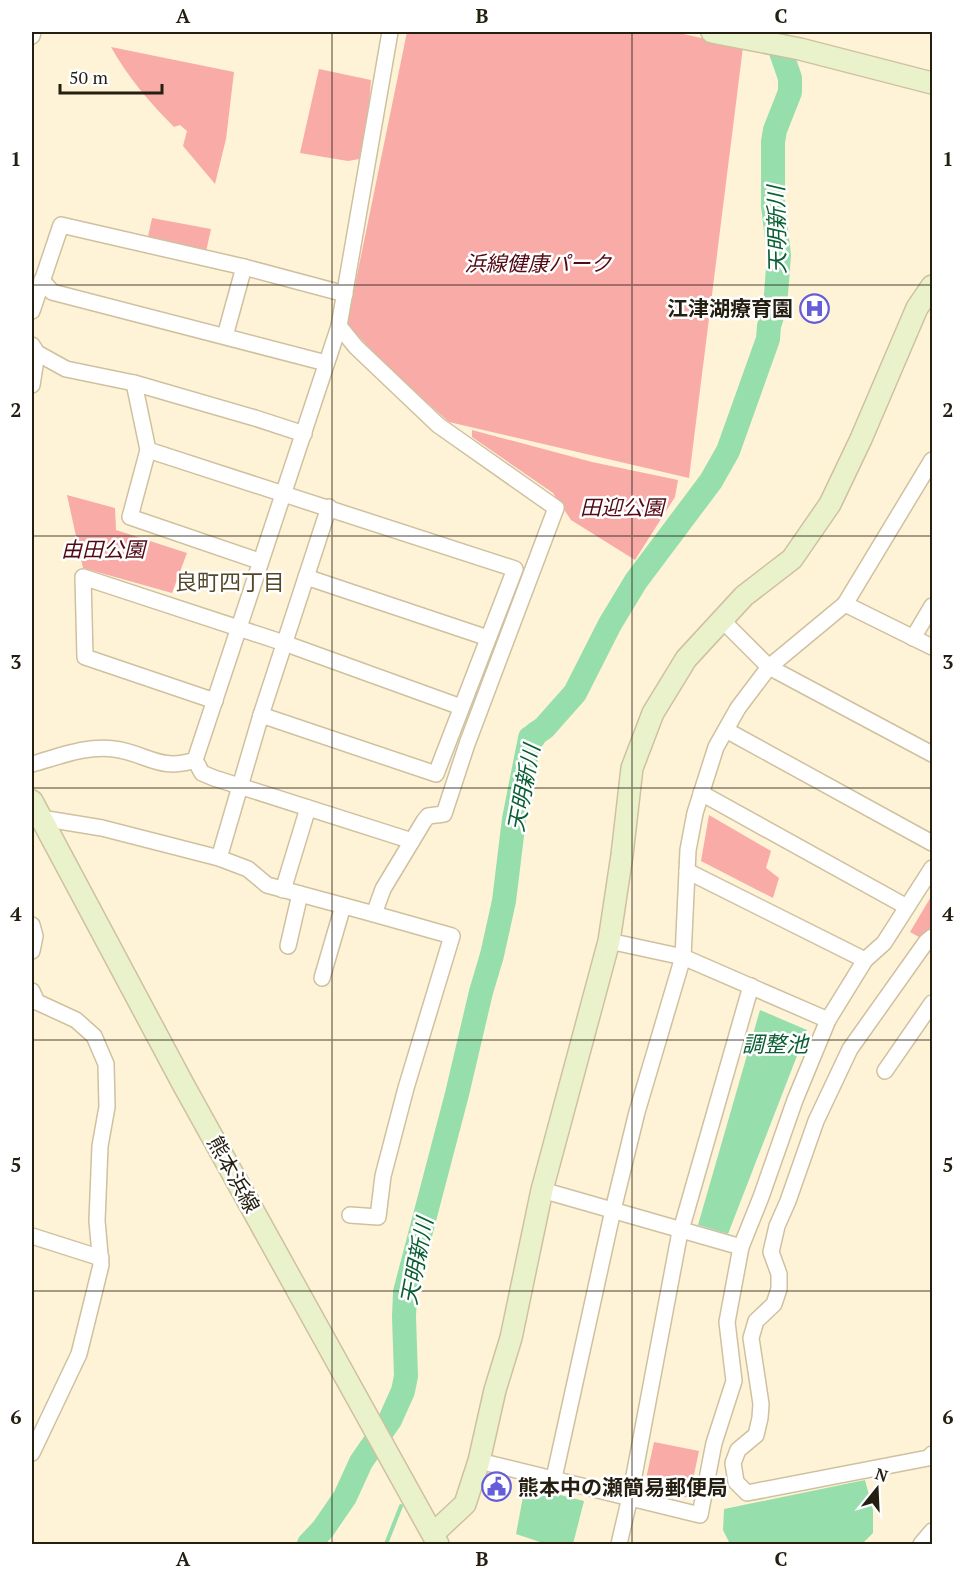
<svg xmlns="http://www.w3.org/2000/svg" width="964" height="1576" viewBox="0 0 964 1576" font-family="'PT Serif','Noto Sans JP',serif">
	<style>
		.green { fill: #f9aba8 }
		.water { fill: #97dead }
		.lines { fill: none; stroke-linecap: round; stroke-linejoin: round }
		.stream { stroke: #97dead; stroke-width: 4 }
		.river { stroke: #97dead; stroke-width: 24 }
		.street-casing { stroke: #cfc19f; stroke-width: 18 }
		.secondary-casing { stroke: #cfc19f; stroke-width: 24 }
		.street { stroke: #fff; stroke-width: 15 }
		.secondary { stroke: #e9f2ca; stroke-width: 21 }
		.grid { fill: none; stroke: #251f12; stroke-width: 1.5; stroke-opacity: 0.55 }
		.labels { text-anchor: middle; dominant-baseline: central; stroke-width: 5; stroke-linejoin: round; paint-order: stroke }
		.park-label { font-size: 21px; font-style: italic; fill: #520912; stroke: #fff }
		.poi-label { font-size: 21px; font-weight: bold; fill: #251f12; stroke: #fff; text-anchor: end }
		.street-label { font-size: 21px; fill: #251f12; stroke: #fff }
		.water-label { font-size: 22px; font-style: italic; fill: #0a5e33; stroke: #fff }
		.neighbourhood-label { font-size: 22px; fill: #55482a; stroke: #fff }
		.neatline { fill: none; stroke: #251f12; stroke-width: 2 }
		.grid-label { font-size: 20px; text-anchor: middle; font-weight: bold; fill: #251f12 }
	</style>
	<rect width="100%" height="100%" fill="#fff3d7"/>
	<g class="green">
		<polygon points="407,32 674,32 743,47 689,478 449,422 390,370 347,324"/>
		<path d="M111,47L234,72L226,139L215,184L183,146L187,131L180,125L174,127C150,103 127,76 111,47Z"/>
		<polygon points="319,69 371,80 365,158 348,161 300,153"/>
		<polygon points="152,218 211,229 205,256 147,241"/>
		<polygon points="472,430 592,462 678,480 675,497 635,560 571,520 553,493 472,437"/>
		<polygon points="67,495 115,508 116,530 187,553 172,593 83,568"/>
		<polygon points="709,815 771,851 766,868 779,878 773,898 701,861"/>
		<polygon points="932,895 932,928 919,937 910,932"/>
		<polygon points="654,1442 699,1451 689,1498 644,1488"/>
	</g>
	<g class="water">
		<polygon points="760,1010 807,1030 728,1234 698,1225"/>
		<polygon points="865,1480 873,1510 873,1533 862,1544 730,1544 723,1530 724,1509"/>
		<polygon points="525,1486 584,1501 573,1544 546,1544 516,1534"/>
	</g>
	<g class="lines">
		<polyline class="stream" points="386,1544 401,1506"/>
		<polyline class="river" points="309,1544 323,1529 345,1497 361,1462 390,1420 403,1391 406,1376 404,1317 405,1292 457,1094 481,992 492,955 504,901 514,819 530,738 534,737 535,734 544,728 575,693 610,624 636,581 711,481 728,451 768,339 769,326 775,307 779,255 773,206 773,142 775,130 790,92 790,78 774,32"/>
		<defs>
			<g id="street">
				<polyline points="32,36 33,32"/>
				<polyline points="42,280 52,292 326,363"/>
				<polyline points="32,311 61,225 244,267 345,294"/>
				<polyline points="225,336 244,267"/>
				<polyline points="32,345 37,353 66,369 134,383 255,418 304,434"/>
				<polyline points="134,383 148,450 515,569 436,774 261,715"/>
				<polyline points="32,385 37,353"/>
				<polyline points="148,450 130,517 259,561"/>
				<polyline points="306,577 488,638"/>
				<polyline points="845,604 932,460"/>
				<polyline points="723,621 769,667 932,754"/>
				<polyline points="913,638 932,606"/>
				<polyline points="215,701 85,657 83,577 284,643 461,707"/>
				<polyline points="726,730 932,843"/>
				<polyline points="195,760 202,773 214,778 412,841"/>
				<path d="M32,764C58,757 87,745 114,749C146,753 160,772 195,760L339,326"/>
				<polyline points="701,793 907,907"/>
				<polyline points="41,818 102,828 219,858 248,869 267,885 374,914 383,889 424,821 428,816 444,814 467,744 556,508 438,425 356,347 339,326 390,32"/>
				<polyline points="219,858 261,715 329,507"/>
				<polyline points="687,871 865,960"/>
				<polyline points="283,890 308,808"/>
				<polyline points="32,925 35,936 32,951"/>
				<polyline points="932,937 926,942 850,1049 816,1121 788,1201 777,1226 771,1252 779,1274 779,1289 774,1304 756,1321 751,1338 761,1404 760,1418 756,1435 738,1450 733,1463 736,1482 747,1493 928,1458 932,1454"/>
				<polyline points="609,941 683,957 828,1020"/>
				<polyline points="288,946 300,894"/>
				<polyline points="322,978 343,906"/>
				<polyline points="32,991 37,1002 76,1020 94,1036 106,1064 107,1107 100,1146 97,1221 101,1265 79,1354 32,1453"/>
				<polyline points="885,1071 932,1003"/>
				<polyline points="542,1190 741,1247"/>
				<polyline points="350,1215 378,1217 383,1176 406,1088 452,936 374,914"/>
				<polyline points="32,1236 101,1258"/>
				<polyline points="479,1461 700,1515 714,1443 734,1381 727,1322 741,1247 761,1197 795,1100 828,1020 865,960 884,943 932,868"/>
				<polyline points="554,1478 613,1210 637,1112 683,957 688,850 695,813 716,747 738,708 769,667 845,604 932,647"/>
				<polyline points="619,1544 630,1497 679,1237 751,986"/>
				<polyline points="921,1544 932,1531"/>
			</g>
			<g id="secondary">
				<polyline points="712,32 800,49 932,83"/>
				<polyline points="32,801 183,1084 438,1544"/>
				<polyline points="434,1533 465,1504 479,1461 495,1390 511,1338 542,1190 609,941 622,855 632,768 653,713 686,659 744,596 792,559 830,504 861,439 917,308 932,286"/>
			</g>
		</defs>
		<use href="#street" class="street-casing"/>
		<use href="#secondary" class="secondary-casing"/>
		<use href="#street" class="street"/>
		<use href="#secondary" class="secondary"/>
	</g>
	<path class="grid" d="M332,32V1544M632,32V1544M32,285H932M32,536H932M32,788H932M32,1040H932M32,1291H932"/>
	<defs>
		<symbol id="hospital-ring" viewBox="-11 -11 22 22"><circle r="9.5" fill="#fff" stroke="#665ed7" stroke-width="1.5"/><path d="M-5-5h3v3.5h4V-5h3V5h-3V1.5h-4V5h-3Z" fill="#665ed7"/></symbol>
		<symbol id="civic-ring" viewBox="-11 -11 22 22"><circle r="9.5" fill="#fff" stroke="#665ed7" stroke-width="1.5"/><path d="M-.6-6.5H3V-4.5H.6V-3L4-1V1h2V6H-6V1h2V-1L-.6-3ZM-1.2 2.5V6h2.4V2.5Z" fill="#665ed7"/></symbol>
	</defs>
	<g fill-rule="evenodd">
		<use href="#hospital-ring" x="798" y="292" width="33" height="33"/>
		<use href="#civic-ring" x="480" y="1470" width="33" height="33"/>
	</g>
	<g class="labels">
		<g class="park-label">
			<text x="538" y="263">浜線健康パーク</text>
			<text x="622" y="507">田迎公園</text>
			<text x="103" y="549">由田公園</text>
		</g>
		<g class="poi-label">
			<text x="793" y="308">江津湖療育園</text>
			<text x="518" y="1487" text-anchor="start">熊本中の瀬簡易郵便局</text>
		</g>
		<g class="street-label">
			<text transform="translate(234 1174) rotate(61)">熊本浜線</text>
		</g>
		<g class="water-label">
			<text transform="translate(776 230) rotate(-91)">天明新川</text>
			<text transform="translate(523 788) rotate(-79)">天明新川</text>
			<text x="775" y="1043">調整池</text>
			<text transform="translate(416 1261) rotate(-79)">天明新川</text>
		</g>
		<g class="neighbourhood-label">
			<text x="230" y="581">良町四丁目</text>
		</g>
	</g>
	<rect width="964" height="1576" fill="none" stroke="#ffffff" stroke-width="66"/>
	<g transform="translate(877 1489) rotate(18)" stroke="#ffffff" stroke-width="4.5" paint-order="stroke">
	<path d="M0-4.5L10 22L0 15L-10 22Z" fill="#251f12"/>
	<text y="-9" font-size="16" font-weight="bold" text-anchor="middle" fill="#251f12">N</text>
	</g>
	<path d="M60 84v9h102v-9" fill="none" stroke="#251f12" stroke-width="3"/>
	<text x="69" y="84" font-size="18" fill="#251f12" stroke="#ffffff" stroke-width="4.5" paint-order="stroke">50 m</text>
	<rect x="33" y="33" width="898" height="1510" class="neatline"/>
	<g class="grid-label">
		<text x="183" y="23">A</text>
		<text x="482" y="23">B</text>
		<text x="781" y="23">C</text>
		<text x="16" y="166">1</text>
		<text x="948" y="166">1</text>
		<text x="16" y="417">2</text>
		<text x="948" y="417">2</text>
		<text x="16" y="669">3</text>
		<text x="948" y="669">3</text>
		<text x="16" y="921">4</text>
		<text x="948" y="921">4</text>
		<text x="16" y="1172">5</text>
		<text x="948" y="1172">5</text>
		<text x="16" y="1424">6</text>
		<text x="948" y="1424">6</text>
		<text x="183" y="1566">A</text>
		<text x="482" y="1566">B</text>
		<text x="781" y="1566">C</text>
	</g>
</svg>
